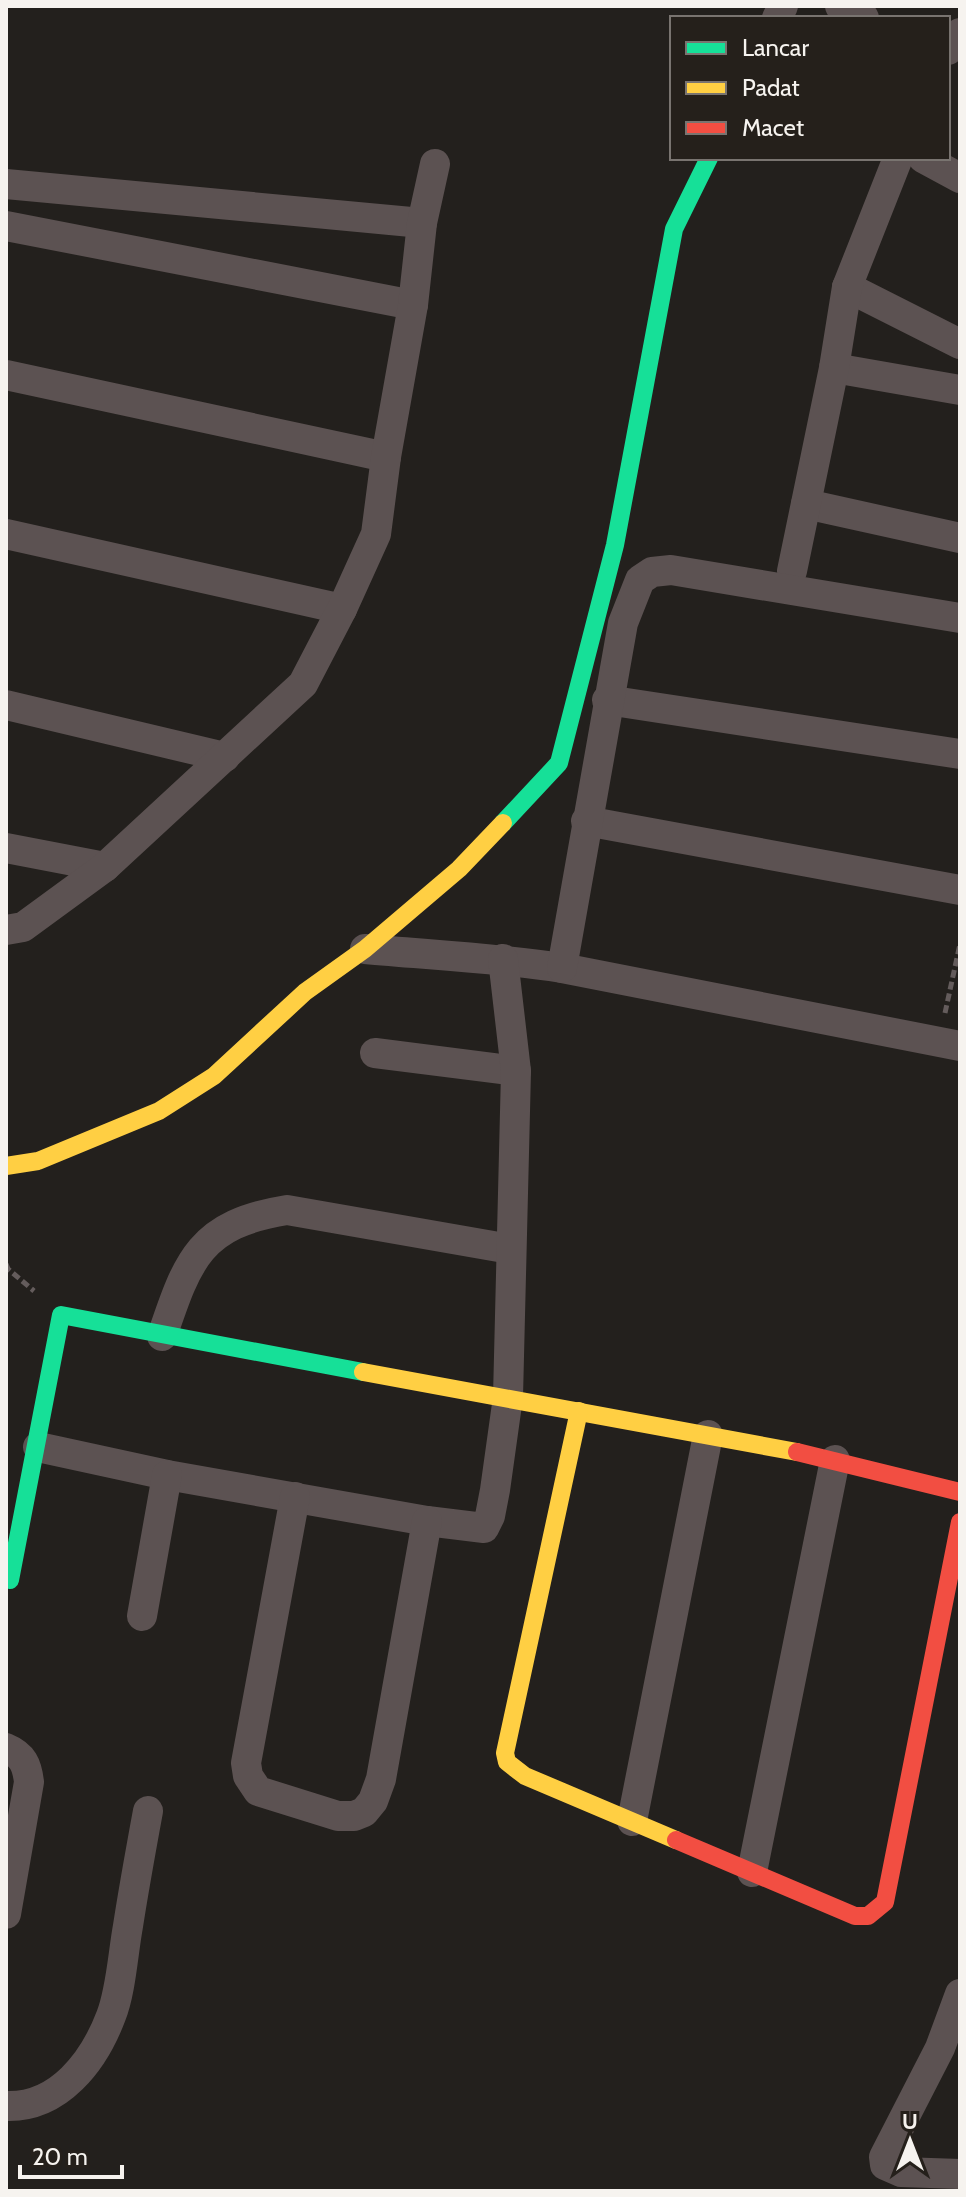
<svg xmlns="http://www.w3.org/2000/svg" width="966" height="2197" viewBox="0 0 966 2197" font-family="Cabin,sans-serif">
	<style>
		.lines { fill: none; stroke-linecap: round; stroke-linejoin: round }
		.path { stroke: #645c5c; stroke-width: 5; stroke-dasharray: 8 4; stroke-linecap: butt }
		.street { stroke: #5c5252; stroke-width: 30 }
		.fast { stroke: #16e098; stroke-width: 18 }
		.slow { stroke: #ffcf43; stroke-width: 18 }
		.jam { stroke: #f24e42; stroke-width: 18 }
	</style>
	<rect width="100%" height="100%" fill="#23201d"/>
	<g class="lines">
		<g class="path">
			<polyline points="945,1013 960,944"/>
			<polyline points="6,1264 8,1269 34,1291"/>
		</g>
		<g class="street">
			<polyline points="840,6 864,18"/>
			<polyline points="777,18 783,6"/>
			<polyline points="948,50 960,33"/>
			<polyline points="923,158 960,178"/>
			<polyline points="6,184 422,223"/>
			<polyline points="6,226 413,305"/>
			<polyline points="847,287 960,344"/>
			<polyline points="834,368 960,390"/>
			<polyline points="6,375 386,457"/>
			<polyline points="806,504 960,538"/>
			<polyline points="6,534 342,609"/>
			<polyline points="792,571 834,368 847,287 898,158"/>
			<polyline points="607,700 960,754"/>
			<polyline points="6,705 225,757"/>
			<polyline points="586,821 960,890"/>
			<polyline points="6,848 105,867"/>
			<polyline points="6,930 23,927 105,867 303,684 342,609 376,534 386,457 413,305 422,223 435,164"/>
			<path d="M365,949C431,955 497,958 562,968L960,1046"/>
			<polyline points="562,968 623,623 640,580 652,572 671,570 960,618"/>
			<polyline points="375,1053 516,1071"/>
			<path d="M162,1336C188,1259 200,1224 287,1210L510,1249"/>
			<polyline points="38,1447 167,1475 427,1521 484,1528 490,1516 495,1490 508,1397 516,1071 503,959"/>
			<polyline points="295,1497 246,1763 248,1776 258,1791 338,1816 354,1816 364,1812 373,1801 381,1779 427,1521"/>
			<polyline points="142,1616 167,1475"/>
			<path d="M6,1748C23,1755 27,1765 29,1782L6,1914"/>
			<polyline points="632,1821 708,1435"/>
			<polyline points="752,1872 835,1460"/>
			<polyline points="960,1994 940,2048 884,2157 885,2165 901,2172 960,2174"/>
			<path d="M6,2106C59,2108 94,2061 111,2016C121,1991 123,1953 128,1926C134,1887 141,1849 148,1811"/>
		</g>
		<g class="fast">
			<polyline points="503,823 559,763 615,545 674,229 709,158"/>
			<polyline points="10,1580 61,1315 363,1372"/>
		</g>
		<g class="slow">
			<polyline points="6,1166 38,1161 159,1111 214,1076 305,992 365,949 459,869 503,823"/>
			<polyline points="363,1372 797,1452"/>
			<polyline points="579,1411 505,1753 507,1762 525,1776 676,1840"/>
		</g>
		<g class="jam">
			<polyline points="797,1452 960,1492"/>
			<polyline points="676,1840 855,1916 868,1916 885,1902 960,1522"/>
		</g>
	</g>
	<rect width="966" height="2197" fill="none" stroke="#f6f3ef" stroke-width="16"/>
	<rect x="670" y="16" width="280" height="144" fill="#25201b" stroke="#797470" stroke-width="2"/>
	<rect x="686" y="42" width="40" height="12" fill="#16e098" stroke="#797470" stroke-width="2"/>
	<text x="742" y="56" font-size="24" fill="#f6f3ef">Lancar</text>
	<rect x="686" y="82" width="40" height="12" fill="#ffcf43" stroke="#797470" stroke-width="2"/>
	<text x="742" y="96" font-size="24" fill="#f6f3ef">Padat</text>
	<rect x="686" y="122" width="40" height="12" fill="#f24e42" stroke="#797470" stroke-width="2"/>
	<text x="742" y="136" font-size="24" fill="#f6f3ef">Macet</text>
	<g transform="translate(910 2141)" stroke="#25201b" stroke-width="6" paint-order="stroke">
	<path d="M0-6L14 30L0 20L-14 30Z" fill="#f6f3ef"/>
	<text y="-12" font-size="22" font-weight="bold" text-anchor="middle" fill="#f6f3ef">U</text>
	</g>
	<path d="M20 2165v12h102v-12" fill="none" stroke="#f6f3ef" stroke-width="4"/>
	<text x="32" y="2165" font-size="24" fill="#f6f3ef" stroke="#25201b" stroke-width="6" paint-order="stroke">20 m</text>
</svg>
